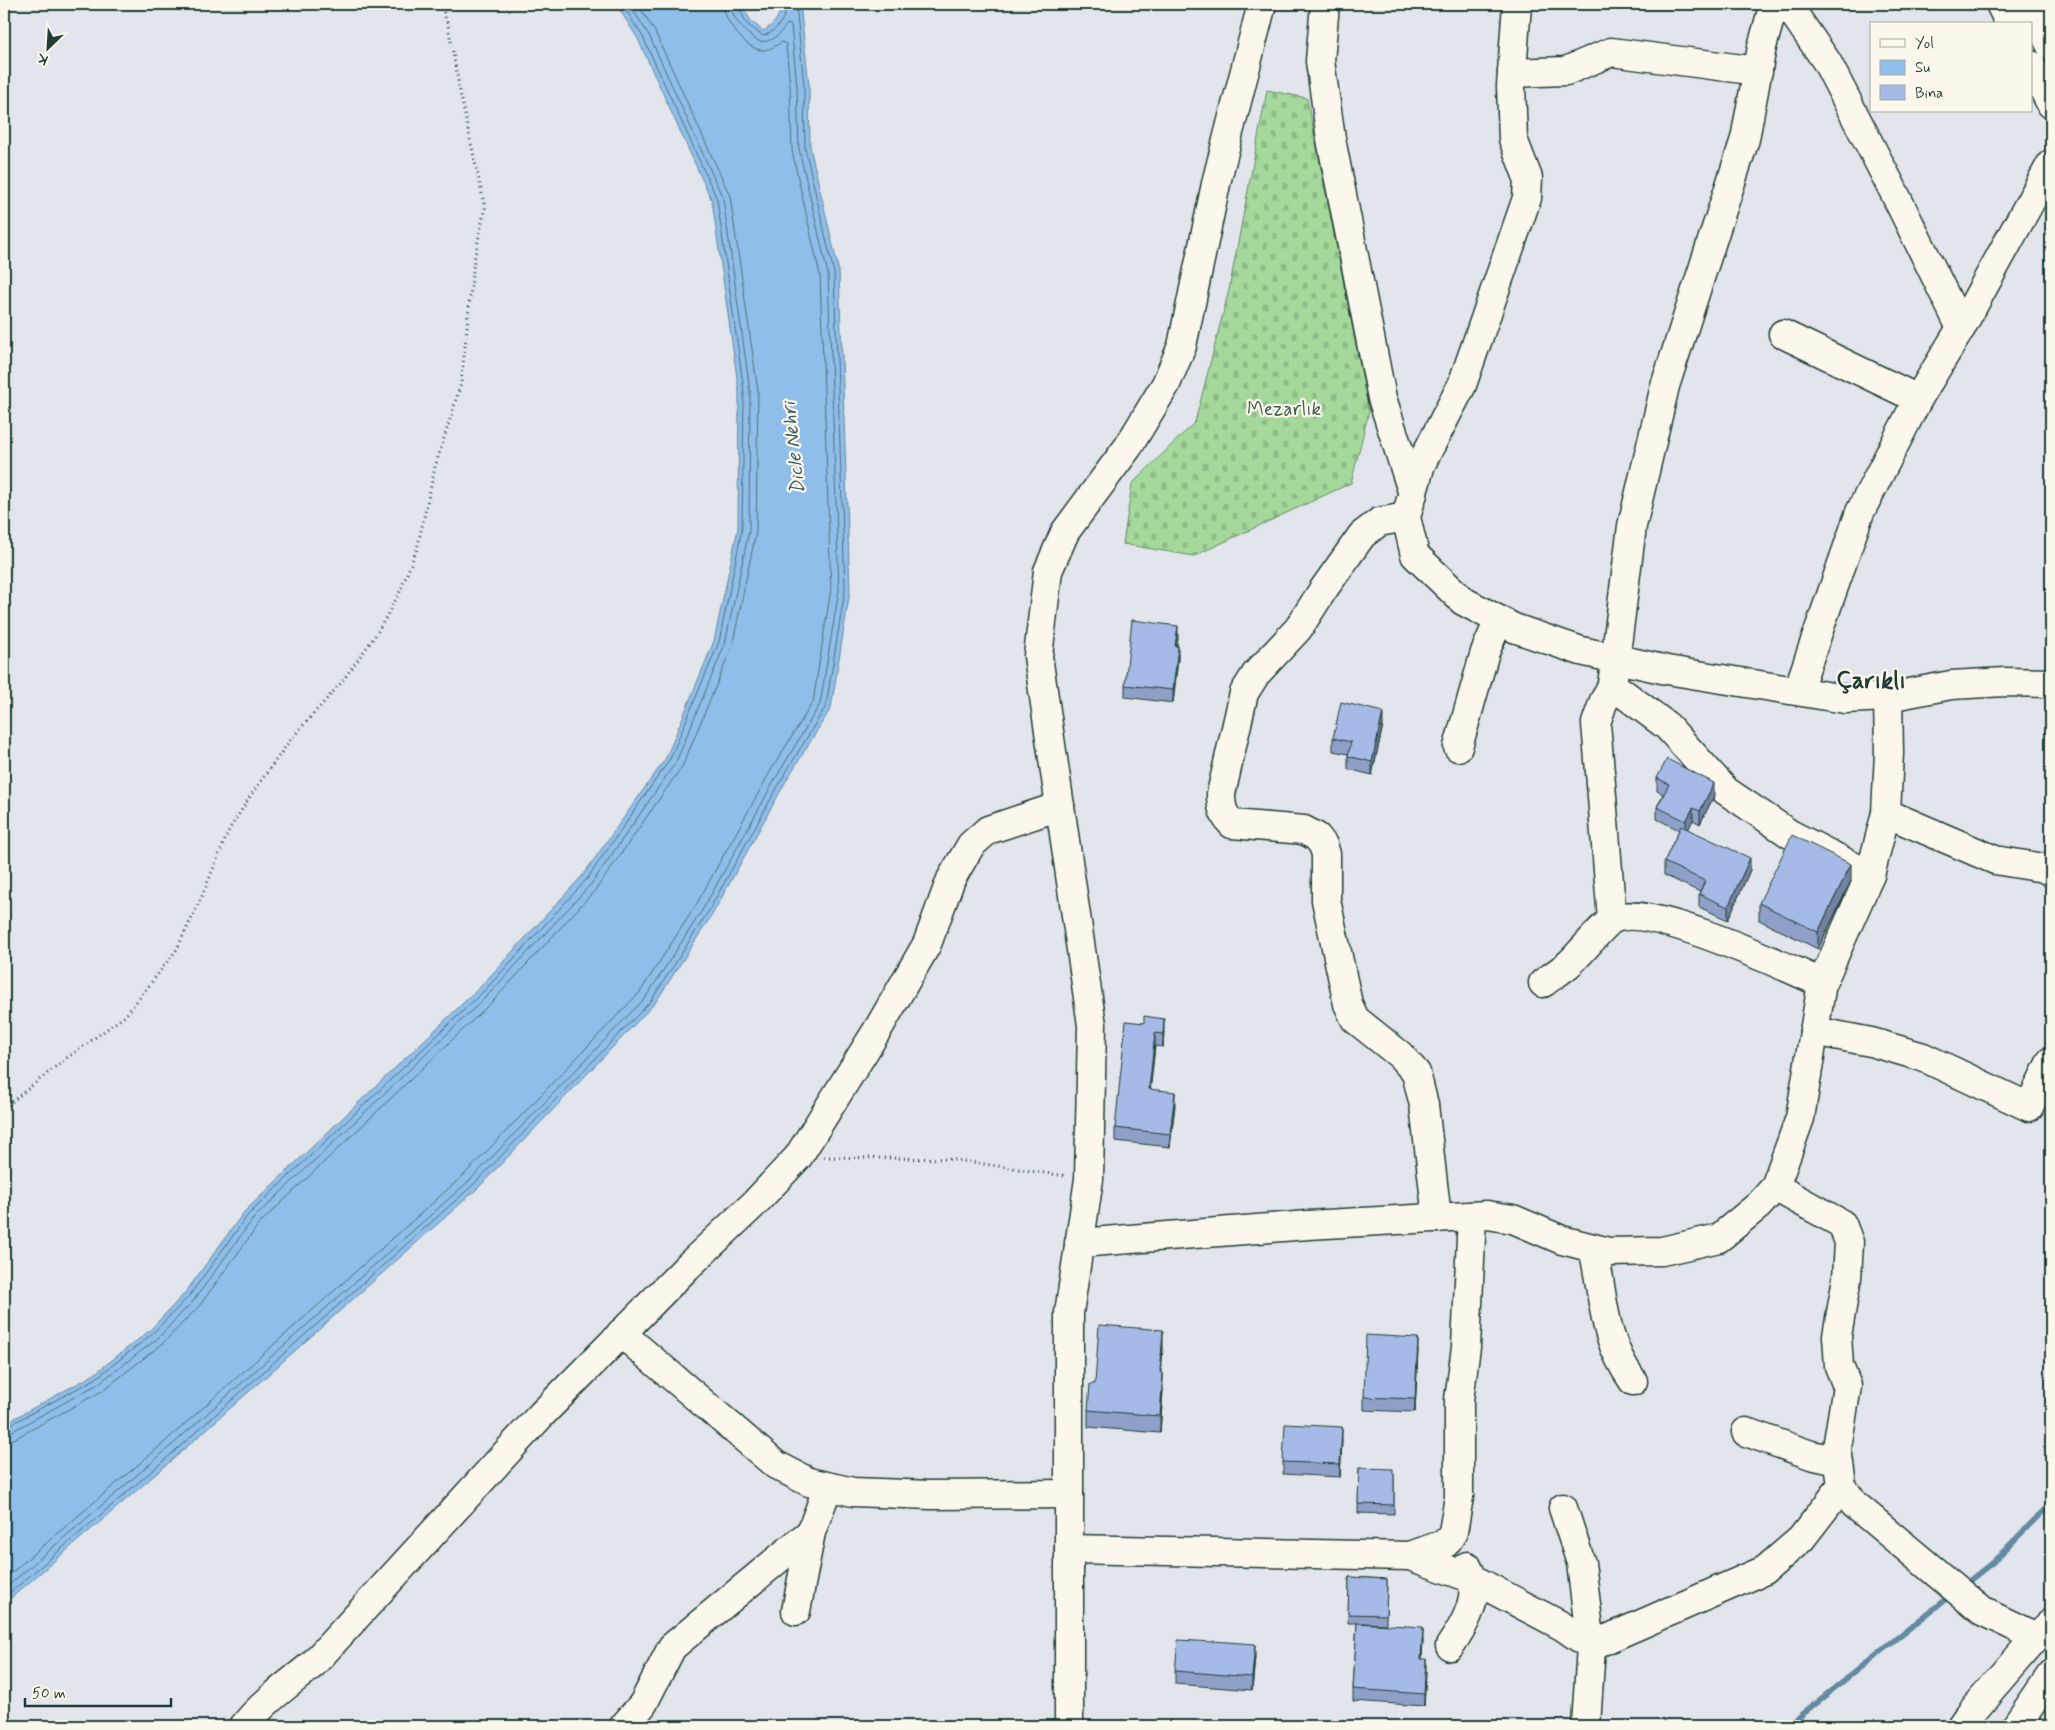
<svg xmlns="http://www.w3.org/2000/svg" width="2055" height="1730" viewBox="0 0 2055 1730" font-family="Mynerve,sans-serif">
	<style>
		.cemetery { fill: url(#cemetery-stones); stroke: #628b68 }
		.water { fill: #90beea; stroke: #638aa1 }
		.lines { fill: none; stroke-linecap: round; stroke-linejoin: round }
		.shore { stroke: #4c717d; stroke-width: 1 }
		.stream { stroke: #638aa1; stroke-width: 5.5 }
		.minor-casing { stroke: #1f3d34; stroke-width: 31 }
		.highway-casing { stroke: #1f3d34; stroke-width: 31 }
		.path { stroke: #1f3d34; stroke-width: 3; stroke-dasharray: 1 4; stroke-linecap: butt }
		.minor { stroke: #fbf7ec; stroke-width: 28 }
		.highway { stroke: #fbf7ec; stroke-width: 28 }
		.wall { fill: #8fa0c8; stroke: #1f3d34 }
		.shaded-wall { fill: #7482a2; stroke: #1f3d34 }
		.building { fill: #a6bae8; stroke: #1f3d34 }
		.labels { text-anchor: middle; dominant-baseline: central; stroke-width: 4.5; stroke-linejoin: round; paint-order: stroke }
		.park-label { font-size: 19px; fill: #3a5c49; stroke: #fbf7ec }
		.water-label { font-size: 20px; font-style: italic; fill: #3b5d62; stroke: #fbf7ec }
		.district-label { font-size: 24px; font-weight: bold; fill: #1f3d34; stroke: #fbf7ec }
	</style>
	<defs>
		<pattern id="cemetery-stones" width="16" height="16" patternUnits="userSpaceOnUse" patternTransform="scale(1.25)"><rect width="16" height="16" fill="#a5d99c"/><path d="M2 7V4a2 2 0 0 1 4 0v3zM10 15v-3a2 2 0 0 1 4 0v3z" fill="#8ebb87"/></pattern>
	</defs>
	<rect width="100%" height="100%" fill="#e2e5eb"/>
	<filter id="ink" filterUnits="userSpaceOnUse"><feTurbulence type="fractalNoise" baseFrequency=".02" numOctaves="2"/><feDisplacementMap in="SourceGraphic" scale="10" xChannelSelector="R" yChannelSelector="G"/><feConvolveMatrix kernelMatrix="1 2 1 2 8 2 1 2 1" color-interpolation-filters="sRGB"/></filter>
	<g filter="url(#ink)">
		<polygon class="cemetery" points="1267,90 1307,98 1369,411 1351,483 1194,556 1123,544 1132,484 1195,422 1229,290"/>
		<path class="water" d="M616,4H741L751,21L763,31C775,25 779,17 782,4H800L809,85L810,147L839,272L850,591L831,708L786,781L712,915L655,1003L478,1188L171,1461L4,1604V1424L93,1375L149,1331L185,1293L244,1212L481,986L583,875L666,758L714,641L738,528L739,392L712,201L638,39Z"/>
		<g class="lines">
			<g class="shore">
				<path d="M737,4L747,24L763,36C778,31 785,19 787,4"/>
				<polyline points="4,1428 95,1379 152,1334 189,1296 248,1215 485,990 587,879 670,759 719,642 742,529 744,391 717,199 643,37 622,4"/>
				<polyline points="4,1434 11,1432 98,1384 157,1339 194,1300 253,1219 489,994 592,883 676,762 725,644 749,531 750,391 723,198 649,35 629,4"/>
				<polyline points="4,1441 14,1439 102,1391 162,1344 200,1305 259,1224 494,1000 597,888 683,765 732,647 756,532 758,391 730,196 655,32 638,4"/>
				<path d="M4,1579L159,1447L465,1174L640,992L696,905L770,772L813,702L831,589L820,275L792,151L790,87L786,44L782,42C775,46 768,51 760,50C744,47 723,19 723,4"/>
				<path d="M4,1589L164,1452L470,1180L646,997L703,909L777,776L820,704L839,590L828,274L799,149L797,86L791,25L787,24C780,34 772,44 758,41C746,34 732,19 730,4"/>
				<polyline points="4,1598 168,1457 474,1184 651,1001 708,912 782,779 826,706 845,590 834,273 805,148 804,86 796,4"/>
			</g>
			<g class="stream">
				<polyline points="1964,1585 1993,1562 2051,1503"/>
				<polyline points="1787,1726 1952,1594"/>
			</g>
			<defs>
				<g id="minor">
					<polyline points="1325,4 1320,61 1331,139 1382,398 1413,494"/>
					<polyline points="1517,4 1511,86 1513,139 1528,178 1527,198 1462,385 1421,464 1406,517 1415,555 1463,601 1514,628 1581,651 1667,670 1845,699 1888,697 1951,685 2005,682 2051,683"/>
					<polyline points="1774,4 1762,47 1745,139 1665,386 1632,526 1612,685 1667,726 1726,791 1790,834 1870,875"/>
					<polyline points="1787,4 1827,62 1891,186 1961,328"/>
					<polyline points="1512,73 1566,71 1611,52 1758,71"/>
					<polyline points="1783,334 1918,399"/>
					<path d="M1406,517L1379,522L1362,535L1323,590L1298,629L1256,674L1244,693L1221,794C1221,806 1223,815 1232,824L1304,830L1317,837L1323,845L1326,854V900L1348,1004L1355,1019L1400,1055L1416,1073L1424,1105L1437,1218"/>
					<polyline points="1612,685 1603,703 1596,723 1612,919"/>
					<polyline points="1798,690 1860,512 1918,399 1961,328 2051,164"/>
					<polyline points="1458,747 1485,652 1499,620"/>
					<polyline points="1886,813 1995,860 2044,868 2051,872"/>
					<path d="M1543,983C1552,976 1562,970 1570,963C1580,954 1605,923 1613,919C1648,902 1785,967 1822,983"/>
					<polyline points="1814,1031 1871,1042 1923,1057 2029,1107 2051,1061"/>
					<polyline points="1775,1187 1842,1224 1849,1242 1847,1278 1837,1336 1839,1366 1847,1386 1837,1448 1842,1486 1854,1504 1982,1611 2036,1637"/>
					<polyline points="1079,1243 1308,1225 1487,1215 1513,1219 1562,1240 1609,1252 1662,1251 1719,1238 1759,1205 1775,1187 1800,1118 1822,983 1870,875 1886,813 1889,753 1888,697"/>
					<path d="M1593,1248C1605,1299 1601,1336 1633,1381"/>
					<polyline points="621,1333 776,1465 809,1482 853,1492 931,1495 1069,1494"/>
					<polyline points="1746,1432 1811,1455 1838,1461"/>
					<polyline points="1563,1508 1581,1563 1591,1646 1586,1726"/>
					<polyline points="1069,1549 1410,1556 1446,1543 1453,1532 1459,1497 1459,1400 1466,1347 1472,1216"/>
					<polyline points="1410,1556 1473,1579 1562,1626 1591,1646 1765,1570 1801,1539 1842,1486"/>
					<polyline points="796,1611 811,1532 828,1487"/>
					<path d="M1450,1646C1463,1627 1477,1604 1473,1580C1472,1575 1469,1570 1467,1566"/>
					<path d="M244,1726C263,1702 289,1684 313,1664L541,1415L687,1267L753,1205L798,1157L878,1029L927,944L951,879L971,845L988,830L1060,806"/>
					<polyline points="624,1726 643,1704 672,1647 811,1532"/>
					<polyline points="1069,1726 1069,1313 1089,1179 1092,1025 1038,656 1048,571 1065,532 1128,447 1166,384 1182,346 1217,179 1262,4"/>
					<polyline points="1961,1726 1968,1716 2036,1637 2051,1623"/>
					<polyline points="2016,1726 2051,1675"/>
				</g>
				<g id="highway">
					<polyline points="2000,4 2010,24"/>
					<polyline points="2029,4 2051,46"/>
					<polyline points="2031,65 2051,104"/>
				</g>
			</defs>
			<use href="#minor" class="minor-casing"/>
			<use href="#highway" class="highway-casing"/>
			<g class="path">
				<polyline points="4,1108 64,1060 125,1016 148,987 177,949 202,896 229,830 251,795 291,739 341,683 377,633 399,594 417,549 435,467 461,384 474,260 485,208 461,97 448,25 441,4"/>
				<polyline points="824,1157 949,1159 1066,1176"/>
			</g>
			<use href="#minor" class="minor"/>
			<use href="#highway" class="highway"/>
		</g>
		<g class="wall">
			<polygon points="1178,638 1177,646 1178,659 1173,703 1125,697 1125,685"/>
			<polygon points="1383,725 1372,775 1348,769 1348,754 1333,751 1333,738"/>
			<polygon points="1657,778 1714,796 1700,824 1693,820 1688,829 1750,870 1728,920 1699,907 1699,894 1700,892 1664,875 1664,862 1679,830 1657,819 1657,807 1663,794 1657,791"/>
			<polygon points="1851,881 1818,949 1759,920 1759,903"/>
			<polygon points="1144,1023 1164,1032 1163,1047 1155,1046 1150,1090 1175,1105 1170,1147 1115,1141 1115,1128"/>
			<polygon points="1163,1347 1161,1372 1163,1390 1160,1433 1088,1427 1088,1410 1095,1384"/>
			<polygon points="1418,1350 1415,1412 1364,1410 1364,1397"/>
			<polygon points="1342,1440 1340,1477 1283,1474 1283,1462"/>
			<polygon points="1359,1468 1394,1474 1394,1514 1358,1513"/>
			<polygon points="1349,1577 1387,1579 1386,1624 1362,1623 1423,1640 1422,1659 1426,1672 1424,1706 1353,1701 1353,1689 1357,1623 1348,1623"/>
			<polygon points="1255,1657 1252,1690 1175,1684 1175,1671"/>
		</g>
		<g class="shaded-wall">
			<polygon points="1178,626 1178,638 1175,658 1175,646"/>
			<polygon points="1178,646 1178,659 1173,703 1173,690"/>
			<polygon points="1383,712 1383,725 1372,775 1372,762"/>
			<polygon points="1714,783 1714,796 1700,824 1700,811"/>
			<polygon points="1693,808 1693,820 1686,834 1686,821"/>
			<polygon points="1750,858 1750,870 1728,920 1728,907"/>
			<polygon points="1851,864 1851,881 1818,949 1818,932"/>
			<polygon points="1164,1019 1164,1032 1163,1047 1163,1034"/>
			<polygon points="1155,1033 1155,1046 1149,1102 1149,1089"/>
			<polygon points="1175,1092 1175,1105 1170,1147 1170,1134"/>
			<polygon points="1163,1330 1163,1347 1160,1389 1160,1372"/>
			<polygon points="1418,1338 1418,1350 1415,1412 1415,1399"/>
			<polygon points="1163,1373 1163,1390 1160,1433 1160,1416"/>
			<polygon points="1342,1427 1342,1440 1340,1477 1340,1464"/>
			<polygon points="1423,1627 1423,1640 1421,1672 1421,1659"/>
			<polygon points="1255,1644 1255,1657 1252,1690 1252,1677"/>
			<polygon points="1426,1659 1426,1672 1424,1706 1424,1694"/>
		</g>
		<g class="building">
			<polygon points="1132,620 1178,626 1175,646 1178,646 1173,690 1125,685"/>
			<polygon points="1341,702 1383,712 1372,762 1348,756 1351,742 1333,738"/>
			<polygon points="1667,759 1714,783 1700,811 1693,808 1686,821 1657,807 1669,784 1657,778"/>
			<polygon points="1681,826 1750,858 1728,907 1699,894 1705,881 1664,862"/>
			<polygon points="1792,835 1851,864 1818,932 1759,903"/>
			<polygon points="1144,1016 1164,1019 1163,1034 1155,1033 1149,1089 1175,1092 1170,1134 1115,1128 1126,1021 1144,1023"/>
			<polygon points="1099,1325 1163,1330 1160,1372 1163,1373 1160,1416 1088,1410 1090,1384 1095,1384"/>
			<polygon points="1366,1335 1418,1338 1415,1399 1364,1397"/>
			<polygon points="1285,1424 1342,1427 1340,1464 1283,1462"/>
			<polygon points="1359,1468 1393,1469 1393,1474 1394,1474 1394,1505 1358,1504"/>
			<polygon points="1349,1577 1387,1579 1386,1615 1348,1614"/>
			<polygon points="1357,1623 1423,1627 1421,1659 1426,1659 1424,1694 1353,1689"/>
			<polygon points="1178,1640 1213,1642 1213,1641 1255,1644 1252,1677 1175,1671"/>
		</g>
	</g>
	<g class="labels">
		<g class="park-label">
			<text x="1284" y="409">Mezarlık</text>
		</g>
		<g class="water-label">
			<text transform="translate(794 448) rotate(-96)">Dicle Nehri</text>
		</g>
		<g class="district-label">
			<text x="1871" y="681">Çarıklı</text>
		</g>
	</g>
	<rect width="2055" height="1730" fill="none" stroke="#fbf7ec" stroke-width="20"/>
	<rect x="10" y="10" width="2035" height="1710" fill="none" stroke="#1f3d34" stroke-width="2" filter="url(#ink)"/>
	<rect x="1870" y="22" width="162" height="90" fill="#fbf7ec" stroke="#a3ada2"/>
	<rect x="1880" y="39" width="25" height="8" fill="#fbf7ec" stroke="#a3ada2"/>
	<text x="1915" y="48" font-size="15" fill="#1f3d34">Yol</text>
	<rect x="1880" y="60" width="25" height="15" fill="#90beea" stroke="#a3ada2"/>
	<text x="1915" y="72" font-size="15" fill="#1f3d34">Su</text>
	<rect x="1880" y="85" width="25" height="15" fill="#a6bae8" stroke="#a3ada2"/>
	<text x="1915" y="98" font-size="15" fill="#1f3d34">Bina</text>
	<g transform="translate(48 48) rotate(205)" stroke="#fbf7ec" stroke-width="4" paint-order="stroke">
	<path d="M0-4L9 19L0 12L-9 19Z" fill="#1f3d34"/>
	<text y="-8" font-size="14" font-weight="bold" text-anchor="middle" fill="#1f3d34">K</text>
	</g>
	<path d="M25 1698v8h146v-8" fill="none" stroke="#1f3d34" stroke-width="2.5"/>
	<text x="32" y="1698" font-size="15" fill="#1f3d34" stroke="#fbf7ec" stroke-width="4" paint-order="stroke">50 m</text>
</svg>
